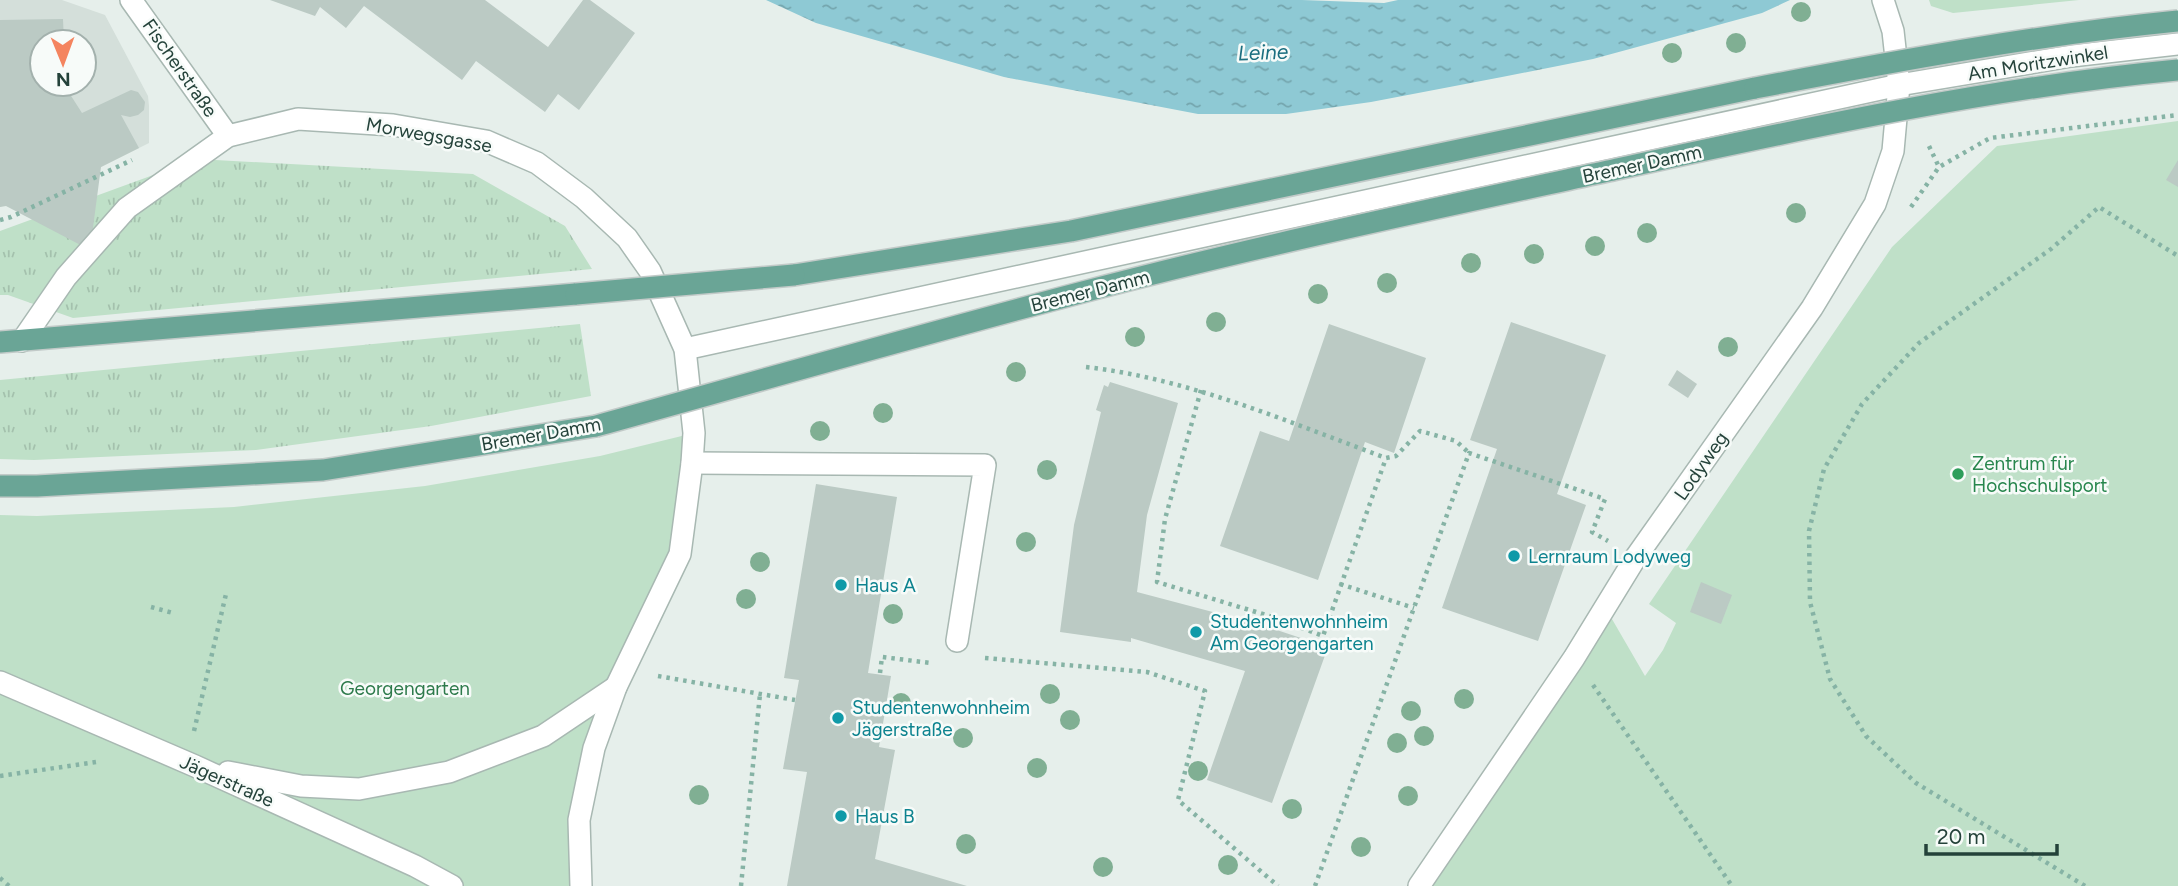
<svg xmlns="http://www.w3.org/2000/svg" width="2178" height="886" viewBox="0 0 2178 886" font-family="Figtree,sans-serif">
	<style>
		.built { fill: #d4dfda; fill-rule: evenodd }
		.grass { fill: url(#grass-tufts) }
		.green { fill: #bfe0c8 }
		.water { fill: url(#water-ripples) }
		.building { fill: #bbcac4 }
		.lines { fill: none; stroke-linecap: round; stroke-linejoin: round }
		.minor-casing { stroke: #a8b8b2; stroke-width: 24 }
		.major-casing { stroke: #c2cac8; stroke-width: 24 }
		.path { stroke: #86b3a5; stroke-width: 4.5; stroke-dasharray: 3.5 5; stroke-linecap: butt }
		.minor { stroke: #fff; stroke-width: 21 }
		.major { stroke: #6aa596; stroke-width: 21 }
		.major-bridge-casing { stroke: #c2cac8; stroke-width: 24; stroke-linecap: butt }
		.major-bridge { stroke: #6aa596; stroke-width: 21 }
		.tree { fill: #80af93 }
		.leisure-dot { fill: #2e9e5b; stroke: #f7fbf9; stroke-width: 2.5 }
		.culture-dot { fill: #0f9aa8; stroke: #f7fbf9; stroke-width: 2.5 }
		.labels { text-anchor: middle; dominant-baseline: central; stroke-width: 5; stroke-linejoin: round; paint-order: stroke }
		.street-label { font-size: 19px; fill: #24423a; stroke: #f7fbf9 }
		.leisure-label { font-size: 19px; fill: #27864d; stroke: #f7fbf9; text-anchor: start }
		.culture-label { font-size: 19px; fill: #0d838f; stroke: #f7fbf9; text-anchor: start }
		.park-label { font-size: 19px; fill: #2d7a4b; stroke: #f7fbf9 }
		.water-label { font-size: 21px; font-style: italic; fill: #1c6f80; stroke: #f7fbf9 }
	</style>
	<defs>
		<pattern id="grass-tufts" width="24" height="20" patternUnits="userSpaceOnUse" patternTransform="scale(1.75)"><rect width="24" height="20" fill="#bfe0c8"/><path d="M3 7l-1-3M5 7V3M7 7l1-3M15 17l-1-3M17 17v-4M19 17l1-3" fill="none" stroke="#a4c1ad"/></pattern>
		<pattern id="water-ripples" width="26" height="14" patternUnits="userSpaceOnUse" patternTransform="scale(1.75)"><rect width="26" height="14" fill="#8ec9d4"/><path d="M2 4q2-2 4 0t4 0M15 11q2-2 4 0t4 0" fill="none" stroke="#74a5ad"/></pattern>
	</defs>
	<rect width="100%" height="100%" fill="#e6efeb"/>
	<path class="built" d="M0,0H62L105,15L148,96L149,106V143L101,167L0,207ZM42,42H84V84H42Z"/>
	<g class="grass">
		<polygon points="197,159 473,174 565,226 592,269 73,318 8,295 0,295 0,231"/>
		<polygon points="580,324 591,396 431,426 256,450 34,460 0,459 0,380"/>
	</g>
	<g class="green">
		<polygon points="1929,0 2079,0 1953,13 1931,6"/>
		<polygon points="2178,121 2178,886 1419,886 1605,607 1645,676 1663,650 1676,623 1649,604 1892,247 1997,146"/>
		<polygon points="694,433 680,554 594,748 581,886 0,886 0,515 37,516 234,507 425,486 600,456"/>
	</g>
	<polygon class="water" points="766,0 1302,0 1384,3 1398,0 1790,0 1762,13 1593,59 1502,77 1371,102 1286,114 1198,114 1004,77 816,23"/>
	<g class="building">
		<polygon points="270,0 485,0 548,47 583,0 590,0 635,33 579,110 558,94 545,112 476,61 462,80 364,6 346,28 320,7 315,16"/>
		<polygon points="63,19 64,42 42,42 42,84 65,84 66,88 82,113 131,90 138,92 145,102 144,110 138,115 130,117 121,115 139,148 101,167 90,250 6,206 0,207 0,20"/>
		<polygon points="2178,160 2178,187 2166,180"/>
		<polygon points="1511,322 1606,355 1557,494 1586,505 1538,641 1442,608 1497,449 1470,440"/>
		<polygon points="1329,324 1426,358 1394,453 1365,442 1318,580 1220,546 1260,431 1289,441"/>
		<polygon points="1677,370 1697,384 1688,398 1668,385"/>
		<polygon points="1110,382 1178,403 1147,515 1137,592 1262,625 1328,647 1272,803 1207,780 1245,671 1131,638 1131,642 1060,632 1074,525 1101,412 1096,410 1104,385 1108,387"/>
		<polygon points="816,484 897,497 868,673 891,676 879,747 895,750 875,859 967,886 787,886 807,772 783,769 799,680 784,678"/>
		<polygon points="1701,582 1732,595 1721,624 1690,612"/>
	</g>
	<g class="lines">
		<defs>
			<g id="minor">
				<polyline points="131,0 228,136"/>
				<polyline points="22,341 66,277 127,208 228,136 298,119 393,125 486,141 537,163 584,198 627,238 650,271 685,349 694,433 692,463 680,554 616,687 594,748 579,820 581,886"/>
				<polyline points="685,349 1899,85 2071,56 2178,44"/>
				<polyline points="692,463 985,465 957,641"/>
				<polyline points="0,682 195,766 415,866 452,886"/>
				<polyline points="228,772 301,786 359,789 449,772 543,736 616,687"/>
				<polyline points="1419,886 1574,658 1636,557 1812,308 1875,204 1893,151 1899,85 1893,31 1883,0"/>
			</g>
			<g id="major">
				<polyline points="794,275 1071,231 1755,88"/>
				<polyline points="0,342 576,294"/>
				<polyline points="0,486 37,486 323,470 596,426"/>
			</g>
		</defs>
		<use href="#minor" class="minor-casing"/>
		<use href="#major" class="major-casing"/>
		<g class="path">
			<polyline points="1929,146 1939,167"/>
			<polyline points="1911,207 1939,167 1990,138 2178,115"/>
			<polyline points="0,220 11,217 132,160"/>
			<path d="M1086,367C1190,379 1288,422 1386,458L1396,456L1420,431L1456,441L1469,453"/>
			<polyline points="1201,390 1165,519 1157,582 1276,618 1323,636 1386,458"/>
			<polyline points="1340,584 1414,608"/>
			<polyline points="151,607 173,613"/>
			<polyline points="985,658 1147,672 1205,691 1178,800 1278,886"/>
			<polyline points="880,673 882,657 931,663"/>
			<polyline points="658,676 795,700"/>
			<polyline points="1593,685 1732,886"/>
			<polyline points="194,731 226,594"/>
			<polyline points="0,776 96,762"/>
			<polyline points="0,878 9,886"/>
			<polyline points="741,886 760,694"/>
			<polyline points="1315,886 1469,453 1605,499 1592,532 1608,541"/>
			<polyline points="2085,886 1916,783 1866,736 1830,679 1810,602 1809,531 1824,469 1862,404 1919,343 2051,249 2099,207 2178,256"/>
		</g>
		<use href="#minor" class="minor"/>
		<use href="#major" class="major"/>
		<defs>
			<g id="major-bridge">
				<path d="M1755,88C1896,61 2036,35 2178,21"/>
				<polyline points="576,294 794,275"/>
				<path d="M596,426C758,381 920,335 1083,292C1257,246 1433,209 1608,171C1797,130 1986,88 2178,70"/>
			</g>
		</defs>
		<use href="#major-bridge" class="major-bridge-casing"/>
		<use href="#major-bridge" class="major-bridge"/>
	</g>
	<g class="tree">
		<circle cx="1801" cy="12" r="10"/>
		<circle cx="1736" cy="43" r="10"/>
		<circle cx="1672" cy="53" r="10"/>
		<circle cx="1796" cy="213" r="10"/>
		<circle cx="1647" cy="233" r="10"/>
		<circle cx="1595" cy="246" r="10"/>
		<circle cx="1534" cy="254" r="10"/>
		<circle cx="1471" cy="263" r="10"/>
		<circle cx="1387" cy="283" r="10"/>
		<circle cx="1318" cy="294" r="10"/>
		<circle cx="1216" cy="322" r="10"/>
		<circle cx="1135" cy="337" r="10"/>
		<circle cx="1728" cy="347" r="10"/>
		<circle cx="1016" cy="372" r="10"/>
		<circle cx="883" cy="413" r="10"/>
		<circle cx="820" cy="431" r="10"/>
		<circle cx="1047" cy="470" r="10"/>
		<circle cx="1026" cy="542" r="10"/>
		<circle cx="760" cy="562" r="10"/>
		<circle cx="746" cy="599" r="10"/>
		<circle cx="893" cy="614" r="10"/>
		<circle cx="1050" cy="694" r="10"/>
		<circle cx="1464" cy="699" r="10"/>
		<circle cx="901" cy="703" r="10"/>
		<circle cx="1411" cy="711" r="10"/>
		<circle cx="1070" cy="720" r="10"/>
		<circle cx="1424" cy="736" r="10"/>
		<circle cx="963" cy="738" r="10"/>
		<circle cx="1397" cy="743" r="10"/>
		<circle cx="1037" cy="768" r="10"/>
		<circle cx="1198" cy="771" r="10"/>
		<circle cx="699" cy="795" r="10"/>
		<circle cx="1408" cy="796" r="10"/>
		<circle cx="1292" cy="809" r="10"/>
		<circle cx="966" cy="844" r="10"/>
		<circle cx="1361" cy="847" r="10"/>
		<circle cx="1228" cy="865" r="10"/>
		<circle cx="1103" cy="867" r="10"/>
	</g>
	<circle class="leisure-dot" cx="1958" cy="474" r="7"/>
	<g class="culture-dot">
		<circle cx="1514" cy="556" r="7"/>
		<circle cx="841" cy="585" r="7"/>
		<circle cx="1196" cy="632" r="7"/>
		<circle cx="838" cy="718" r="7"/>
		<circle cx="841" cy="816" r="7"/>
	</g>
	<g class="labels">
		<g class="street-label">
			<text transform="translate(2038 63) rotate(-9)">Am Moritzwinkel</text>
			<text transform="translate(180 68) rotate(55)">Fischerstraße</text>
			<text transform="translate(429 135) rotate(10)">Morwegsgasse</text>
			<text transform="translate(1642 164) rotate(-12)">Bremer Damm</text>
			<text transform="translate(1090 291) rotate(-14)">Bremer Damm</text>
			<text transform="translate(541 434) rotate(-10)">Bremer Damm</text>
			<text transform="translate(1701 466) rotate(-55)">Lodyweg</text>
			<text transform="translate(227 781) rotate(24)">Jägerstraße</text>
		</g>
		<g class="leisure-label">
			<text x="1972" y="463">Zentrum für<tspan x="1972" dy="22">Hochschulsport</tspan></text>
		</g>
		<g class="culture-label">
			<text x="1528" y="556">Lernraum Lodyweg</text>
			<text x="855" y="585">Haus A</text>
			<text x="1210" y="621">Studentenwohnheim<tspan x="1210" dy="22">Am Georgengarten</tspan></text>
			<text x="852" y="707">Studentenwohnheim<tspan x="852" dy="22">Jägerstraße</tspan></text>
			<text x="855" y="816">Haus B</text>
		</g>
		<g class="park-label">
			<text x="405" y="688">Georgengarten</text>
		</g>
		<g class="water-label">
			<text transform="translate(1263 52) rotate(-2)">Leine</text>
		</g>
	</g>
	<g transform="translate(63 63) rotate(179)"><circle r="33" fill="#f7fbf9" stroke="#a3b1ad" stroke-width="2"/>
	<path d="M0-5L12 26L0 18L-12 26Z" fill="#f4845f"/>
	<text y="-10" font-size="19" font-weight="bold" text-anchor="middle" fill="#24423a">N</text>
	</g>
	<path d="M1926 844v10h131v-10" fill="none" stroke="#24423a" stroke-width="3.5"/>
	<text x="1937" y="844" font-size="21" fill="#24423a" stroke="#f7fbf9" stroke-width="5" paint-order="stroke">20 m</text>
</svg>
